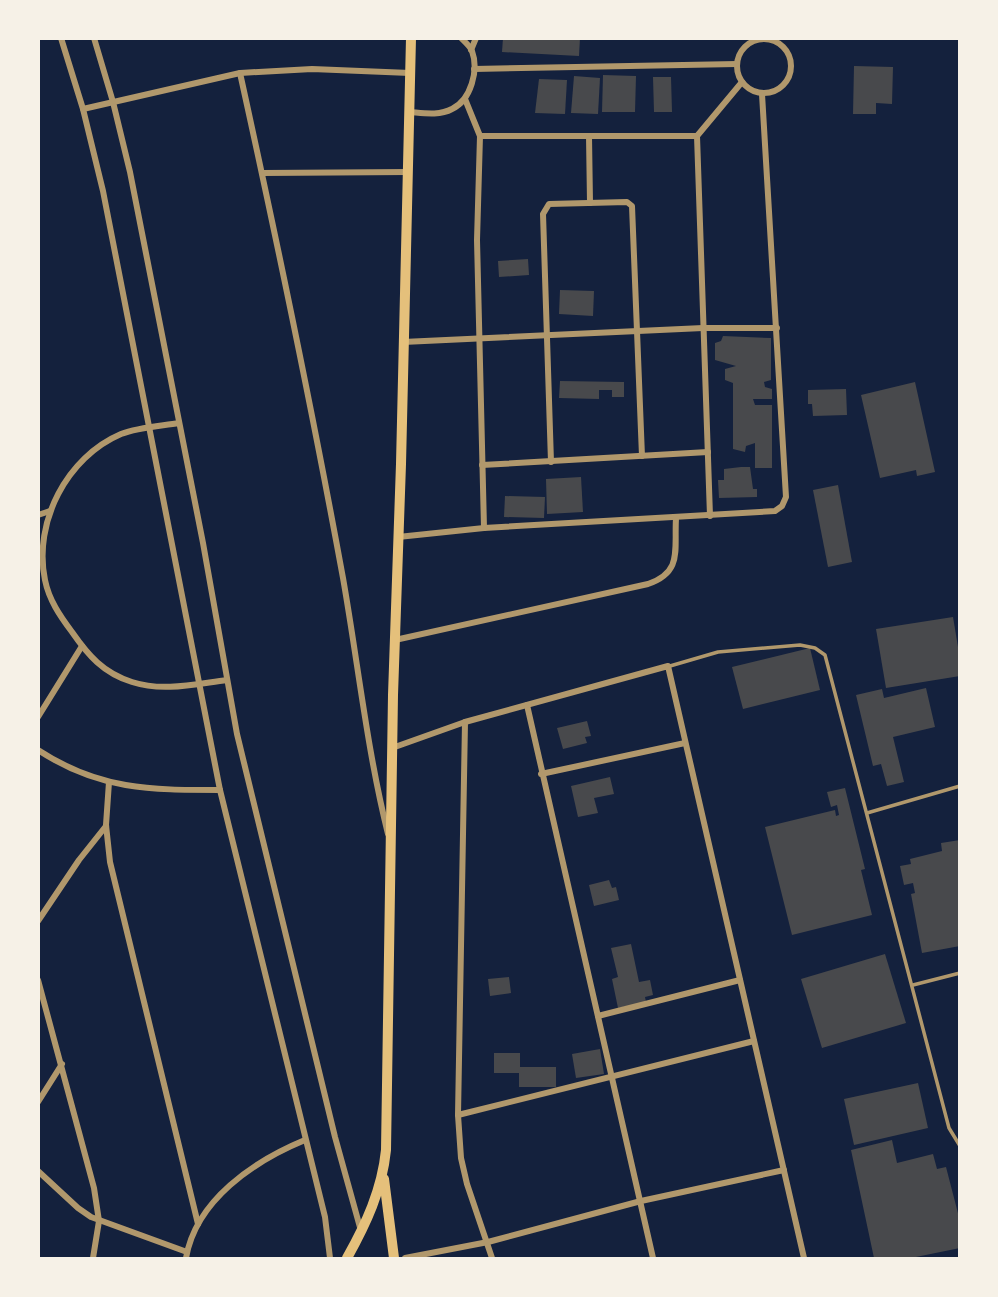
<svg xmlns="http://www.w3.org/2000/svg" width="998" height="1297" viewBox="0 0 998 1297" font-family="'Public Sans',sans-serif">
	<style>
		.building { fill: #48494c }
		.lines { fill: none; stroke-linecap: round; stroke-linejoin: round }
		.service { stroke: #b1986c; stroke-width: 3.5 }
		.minor { stroke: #b1986c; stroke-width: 6 }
		.primary { stroke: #e5c07b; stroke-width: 10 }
	</style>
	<rect width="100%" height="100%" fill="#14213d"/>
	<g class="building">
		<polygon points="503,38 580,38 579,56 502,52"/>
		<polygon points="854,66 893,67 892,104 876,103 876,114 853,114"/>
		<polygon points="603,75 636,76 635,112 602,112"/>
		<polygon points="574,76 600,78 598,114 571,113"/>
		<polygon points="653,77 671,77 672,112 654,112"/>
		<polygon points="539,79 567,80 565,114 535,113"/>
		<polygon points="528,259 529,275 499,277 498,261"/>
		<polygon points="560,290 594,291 593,316 559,314"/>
		<polygon points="723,336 771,338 771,380 764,382 765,387 772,389 772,399 753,399 755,405 772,405 772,468 755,468 755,443 746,446 745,452 733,449 733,383 725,380 725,369 736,366 715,360 715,343 721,341"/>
		<polygon points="560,381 624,382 624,397 612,397 612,390 599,390 599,399 559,398"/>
		<polygon points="915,382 935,472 917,476 916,470 880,478 861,395"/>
		<polygon points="846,389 847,415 813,416 812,404 808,404 808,390"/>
		<polygon points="741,467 750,467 753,489 757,489 757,497 719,498 718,480 724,480 724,469"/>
		<polygon points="581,477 583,512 547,514 546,479"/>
		<polygon points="838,485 852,562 828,567 813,490"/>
		<polygon points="505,496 545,497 544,518 504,517"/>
		<polygon points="953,617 960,659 960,676 886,688 876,629"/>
		<polygon points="810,648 820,690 743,709 732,667"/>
		<polygon points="926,688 935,727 893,737 904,782 887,786 881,764 873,766 856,695 882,689 884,698"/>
		<polygon points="587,721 591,736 585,737 587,743 563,749 557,728"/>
		<polygon points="610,777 614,794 594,798 598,813 578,817 571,786"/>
		<polygon points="845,788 865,869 861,870 872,915 792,935 765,827 835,810 836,816 839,815 837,805 831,807 827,792"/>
		<polygon points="960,840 960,946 922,953 911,894 915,893 913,883 904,885 900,866 911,864 910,859 942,851 941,843"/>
		<polygon points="609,880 612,888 616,887 619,900 594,906 589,885"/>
		<polygon points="631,944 639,982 650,980 653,995 645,997 646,1002 618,1008 612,979 618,977 611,948"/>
		<polygon points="885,954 906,1023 822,1048 801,979"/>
		<polygon points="509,977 511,993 490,996 488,979"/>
		<polygon points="600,1049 604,1074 576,1078 572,1054"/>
		<polygon points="494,1053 520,1053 520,1067 556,1067 556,1087 519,1087 519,1073 494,1073"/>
		<polygon points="918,1083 928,1128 854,1145 844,1099"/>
		<polygon points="892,1140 897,1163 933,1154 937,1169 946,1167 960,1221 960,1248 911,1258 874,1258 851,1150"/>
	</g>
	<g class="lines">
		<g class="service">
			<polyline points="670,666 718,652 800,645 815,648 825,655 949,1128 960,1146"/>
			<polyline points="867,813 960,786"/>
			<polyline points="913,985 960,973"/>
		</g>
		<g class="minor">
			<polyline points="61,38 83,109 103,191 220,790 325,1217 330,1258"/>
			<polyline points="94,38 113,102 130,172 203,543 237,734 335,1137 361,1231"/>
			<circle cx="764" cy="66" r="27"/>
			<polyline points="471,50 476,38"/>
			<polyline points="474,69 737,64"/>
			<path d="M240,73C277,241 312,409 343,578C358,663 367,750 388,834"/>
			<polyline points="465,99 480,136 477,240 484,528"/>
			<polyline points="83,109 240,73 312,69 410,73"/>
			<path d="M409,112C423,113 439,116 452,109C471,100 479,70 472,51C470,46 465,42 461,38"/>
			<polyline points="480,136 697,136"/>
			<polyline points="589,136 590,203"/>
			<polyline points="262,173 408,172"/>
			<polyline points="403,342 703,328 777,328"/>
			<path d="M179,423C161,426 139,427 121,434C67,457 33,522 45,580C49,600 60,616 72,632C88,655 103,673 132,682C163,692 195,684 227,680"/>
			<polyline points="551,462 543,214 549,204 627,202 632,206 642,456"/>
			<polyline points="482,465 708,452"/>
			<polyline points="38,515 50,511"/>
			<polyline points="710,516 697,136 742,82"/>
			<polyline points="398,537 484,528 775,511 782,506 786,497 762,94"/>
			<path d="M395,640L648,584C683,572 674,550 676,518"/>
			<polyline points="527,705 653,1258"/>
			<polyline points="38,717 82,646"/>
			<polyline points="465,722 458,1115 461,1158 467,1184 492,1258"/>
			<polyline points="392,748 465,722 668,666 804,1258"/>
			<path d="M38,750C99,790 150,790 220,790"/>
			<polyline points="541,774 685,743"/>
			<polyline points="109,782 106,825 110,862 198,1224"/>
			<polyline points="38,921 79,860 106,826"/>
			<polyline points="38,980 94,1188 99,1221 93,1258"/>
			<polyline points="598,1016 740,980"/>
			<polyline points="38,1102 62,1064"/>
			<polyline points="458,1115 754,1041"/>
			<polyline points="38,1171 78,1208 91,1217 187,1252"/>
			<path d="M186,1258C196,1200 254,1161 305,1140"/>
			<polyline points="405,1258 488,1242 641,1201 784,1170"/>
		</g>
		<g class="primary">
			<polyline points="384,1179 394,1258"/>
			<path d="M347,1258C366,1224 382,1190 386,1150L393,695L401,464L411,38"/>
		</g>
	</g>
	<rect width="998" height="1297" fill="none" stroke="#f6f1e7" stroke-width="80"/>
</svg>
